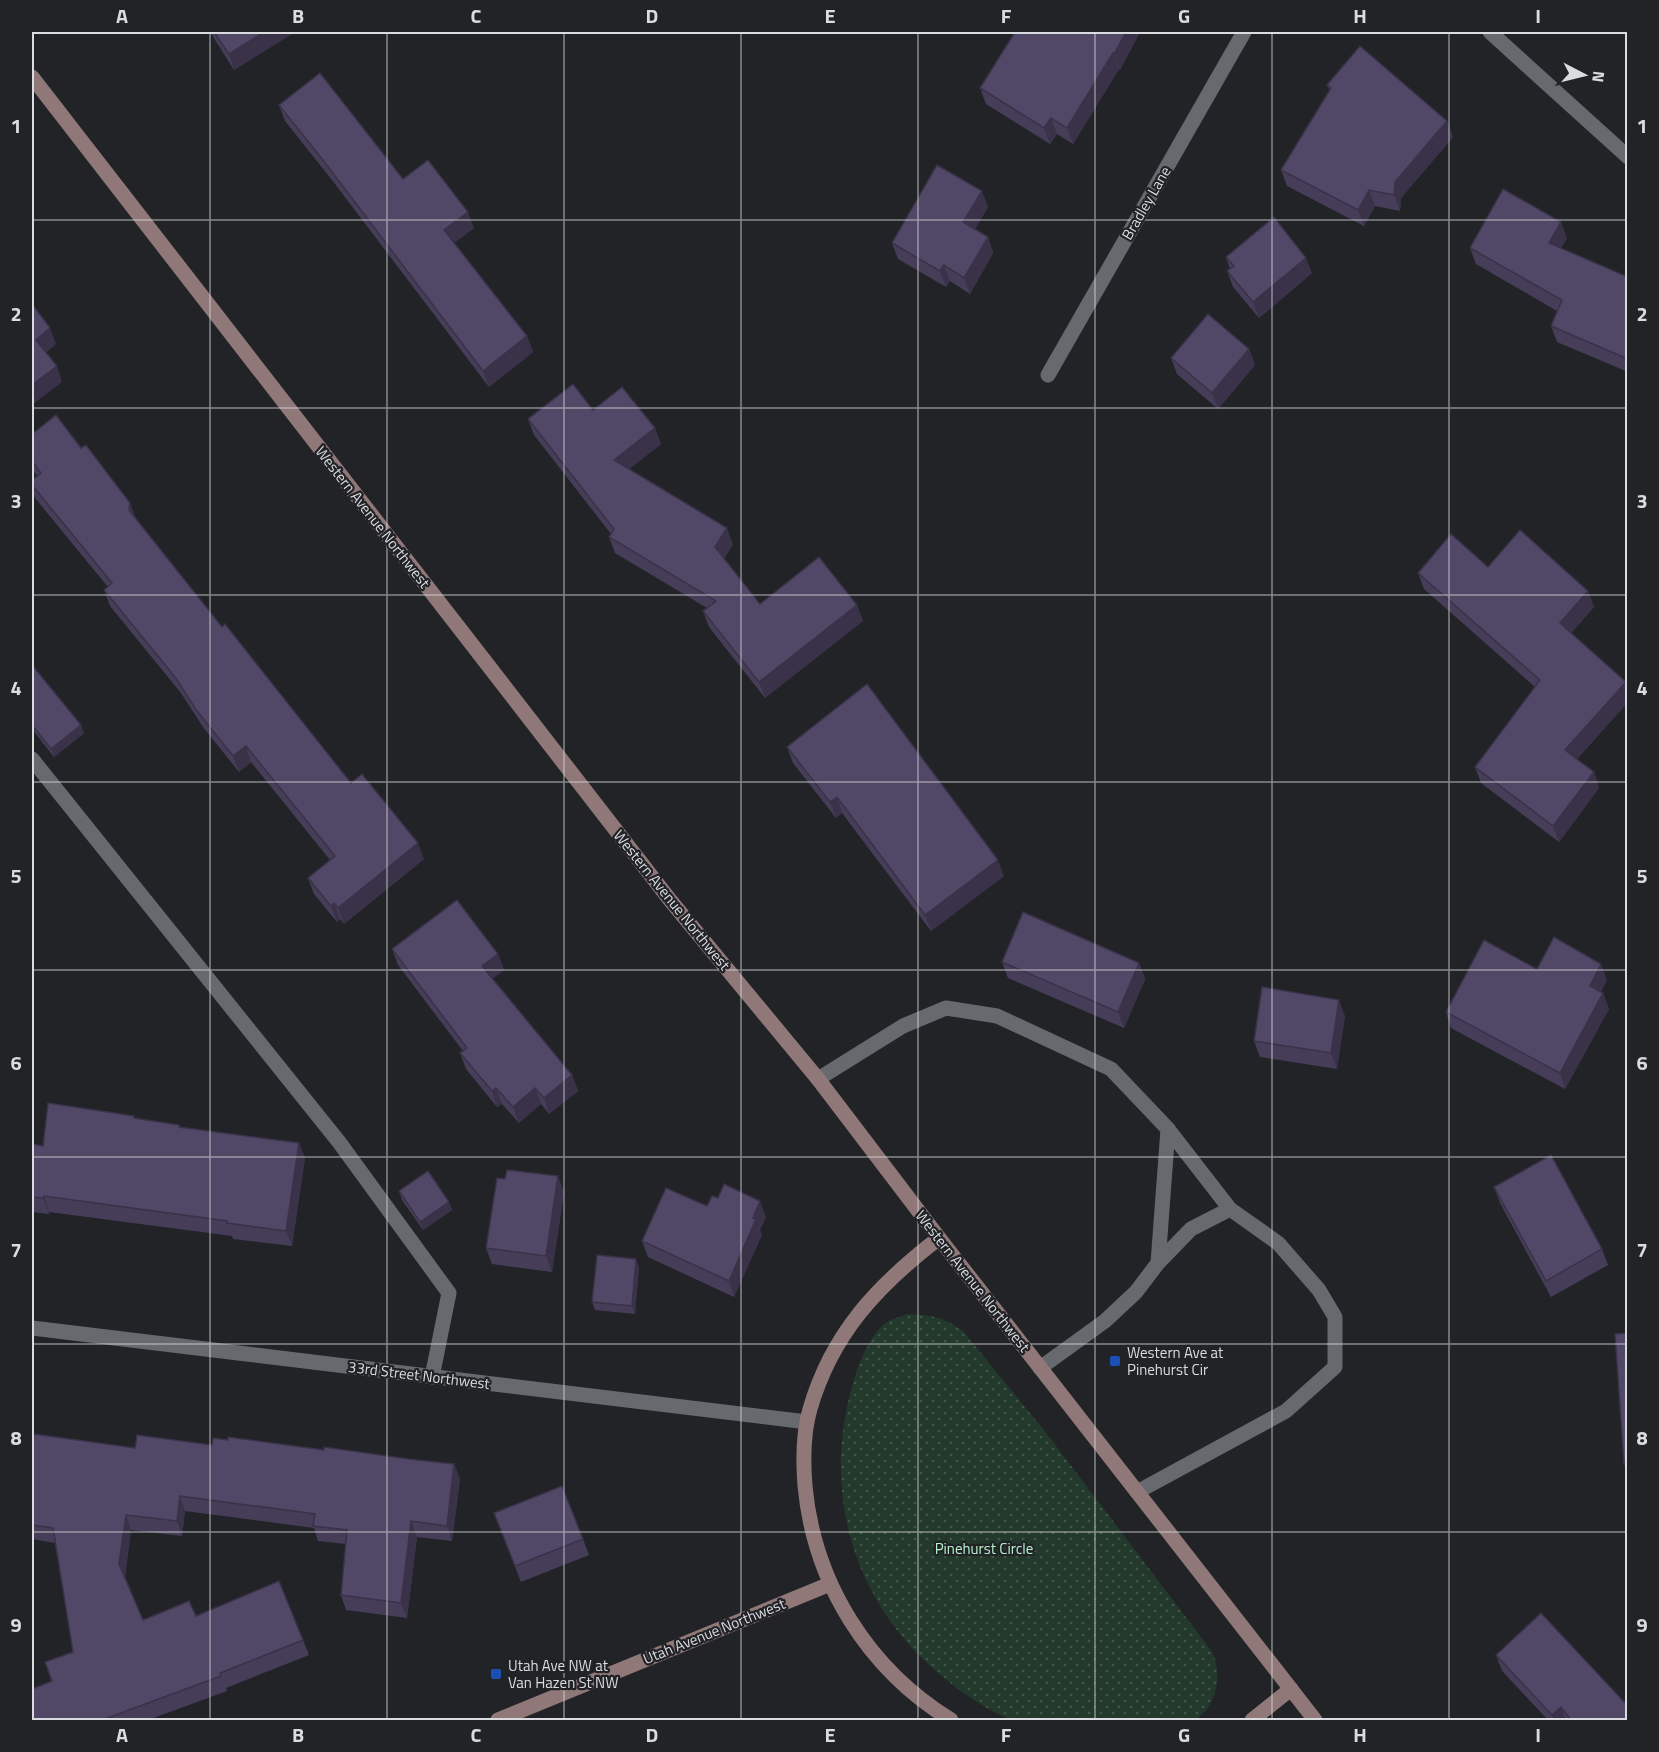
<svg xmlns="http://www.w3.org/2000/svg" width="1659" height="1752" viewBox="0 0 1659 1752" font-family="'Titillium Web',sans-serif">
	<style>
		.park { fill: url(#park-dots) }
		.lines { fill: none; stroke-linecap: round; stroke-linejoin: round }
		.lane { stroke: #66696d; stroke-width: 15 }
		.street { stroke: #66696d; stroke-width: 15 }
		.secondary { stroke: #907878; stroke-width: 15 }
		.wall { fill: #463e59 }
		.shaded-wall { fill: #393248 }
		.building { fill: #514867; stroke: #393248; stroke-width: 1.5 }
		.grid { fill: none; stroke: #dbdcdf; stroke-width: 1.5; stroke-opacity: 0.55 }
		.transit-dot { fill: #1a4fb4; stroke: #212327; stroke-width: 2 }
		.labels { text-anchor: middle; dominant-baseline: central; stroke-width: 4.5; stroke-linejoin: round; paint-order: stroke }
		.street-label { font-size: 15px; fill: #dbdcdf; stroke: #212327 }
		.poi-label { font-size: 15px; fill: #dbdcdf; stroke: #212327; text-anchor: start }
		.park-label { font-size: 15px; fill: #b5f2cb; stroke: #212327 }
		.neatline { fill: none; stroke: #dbdcdf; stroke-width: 2 }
		.grid-label { font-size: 20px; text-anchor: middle; font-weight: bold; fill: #dbdcdf }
	</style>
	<defs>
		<pattern id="park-dots" width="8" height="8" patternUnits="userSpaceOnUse" patternTransform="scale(1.5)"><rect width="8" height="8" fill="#22392b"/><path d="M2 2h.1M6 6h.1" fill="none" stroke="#425549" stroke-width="1.8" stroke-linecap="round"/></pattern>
	</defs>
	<rect width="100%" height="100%" fill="#212327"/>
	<path class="park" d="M907,1314C932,1315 943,1317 963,1331L1047,1434L1213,1653C1222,1678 1217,1704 1196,1720C1152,1721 1108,1720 1064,1720C1050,1720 1027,1724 1014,1720C996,1716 963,1694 948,1681C859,1611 822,1505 850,1394C856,1371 865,1343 883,1325C888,1320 900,1317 907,1314Z"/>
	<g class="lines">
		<g class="lane">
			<polyline points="32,759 339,1142 449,1293 432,1377"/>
			<polyline points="818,1079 903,1026 946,1008 997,1016 1111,1069 1168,1129 1158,1263"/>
			<polyline points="1168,1129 1230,1209"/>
			<polyline points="1040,1368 1105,1321 1136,1292 1158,1263 1191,1229 1230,1209 1278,1243 1319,1290 1335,1317 1335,1367 1286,1411 1137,1492"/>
		</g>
		<g class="street">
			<polyline points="1490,32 1628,157"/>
			<polyline points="1048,375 1244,32"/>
			<polyline points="32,1328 807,1422"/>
		</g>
		<g class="secondary">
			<polyline points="32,77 670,900 818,1079 939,1238 1315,1720"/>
			<path d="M939,1238C878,1285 832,1333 810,1409C803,1433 803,1461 805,1486C814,1583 868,1669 951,1720"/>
			<polyline points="498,1720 830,1584"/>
			<polyline points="1252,1720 1291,1689"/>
		</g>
	</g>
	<g class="wall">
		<polygon points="210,32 295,32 234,70"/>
		<polygon points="1140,32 1120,70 1119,69 1073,144 1057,134 1050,144 986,104 980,88"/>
		<polygon points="1327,85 1447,121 1453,137 1401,198 1400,211 1375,206 1364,226 1287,186 1281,170 1330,91"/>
		<polygon points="279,105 403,179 474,228 454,243 527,336 533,352 489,387 332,180 285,121"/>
		<polygon points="988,207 975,229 988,237 993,253 970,294 950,281 946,287 898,259 892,243"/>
		<polygon points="1567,238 1561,248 1628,277 1628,372 1557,342 1551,326 1557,311 1476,264 1470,248"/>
		<polygon points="1226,257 1312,273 1259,318 1233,287 1227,271 1230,269"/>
		<polygon points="1249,349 1255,365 1218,409 1177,374 1171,358"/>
		<polygon points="593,410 655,428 661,444 629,469 733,544 724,559 760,604 857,605 863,621 765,698 709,627 703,611 707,608 615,553 609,537 611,534 534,435 528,419"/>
		<polygon points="32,434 136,519 222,627 351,783 424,859 344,924 340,919 337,922 314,894 308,878 330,860 251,762 239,772 203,727 181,693 110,606 104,590 108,587 35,498 32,488 32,480 37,476 32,469"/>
		<polygon points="1488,567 1588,591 1594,607 1571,633 1626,682 1628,687 1628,702 1577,759 1594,772 1599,788 1559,842 1481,783 1475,767 1535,687 1424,589 1418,573"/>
		<polygon points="32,662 34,667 84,733 54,757 32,729"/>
		<polygon points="787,747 1004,876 931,931 842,813 836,818 793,763"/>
		<polygon points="392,949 498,954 504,970 492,979 572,1075 578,1091 549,1114 541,1104 519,1123 502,1104 497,1107 466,1069 460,1053 463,1051 398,965"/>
		<polygon points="1002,962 1139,963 1145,979 1124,1028 1008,978"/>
		<polygon points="1537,969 1607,980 1601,992 1603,993 1609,1009 1565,1089 1451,1028 1446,1012"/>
		<polygon points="1345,1016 1337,1069 1260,1057 1254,1041"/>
		<polygon points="135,1119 179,1125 180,1127 299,1143 305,1158 292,1246 233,1239 232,1236 49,1212 49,1214 32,1212 32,1144 43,1146"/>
		<polygon points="1494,1187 1602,1249 1608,1265 1551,1297 1500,1203"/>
		<polygon points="399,1191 449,1202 452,1210 423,1230 402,1200"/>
		<polygon points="564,1192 552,1272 492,1264 486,1248"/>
		<polygon points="707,1206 766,1217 760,1230 762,1235 734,1297 648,1257 642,1241"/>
		<polygon points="639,1267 635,1314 595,1310 592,1302"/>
		<polygon points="1628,1333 1628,1472 1624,1464"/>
		<polygon points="32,1443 135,1448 212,1445 324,1450 454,1464 460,1479 452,1541 417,1537 407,1618 346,1610 341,1595 346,1544 318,1541 314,1528 185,1511 182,1536 131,1530 125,1577 143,1620 196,1616 303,1640 309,1655 226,1688 227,1691 148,1720 32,1720 52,1681 73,1652 55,1543 32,1539"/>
		<polygon points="500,1529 583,1539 589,1555 521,1582"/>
		<polygon points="1496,1655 1628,1720 1548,1720 1502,1671"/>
	</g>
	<g class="shaded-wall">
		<polygon points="264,32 295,32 234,70 229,54"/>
		<polygon points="1126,32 1140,32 1120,70 1114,54"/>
		<polygon points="1113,53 1119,69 1073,144 1067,128"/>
		<polygon points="1051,118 1057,134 1050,144 1044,128"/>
		<polygon points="1447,121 1453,137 1401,198 1400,211 1394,195 1395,182"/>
		<polygon points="1369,190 1375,206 1364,226 1358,210"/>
		<polygon points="982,191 988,207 969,238 963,222"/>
		<polygon points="468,212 474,228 450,246 444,230"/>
		<polygon points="1561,222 1567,238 1554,259 1549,243"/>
		<polygon points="988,237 993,253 970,294 964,278"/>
		<polygon points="1306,258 1312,273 1259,318 1253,302"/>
		<polygon points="944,265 950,281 946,287 940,271"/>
		<polygon points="50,328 56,344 42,356 36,340"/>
		<polygon points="527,336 533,352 489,387 483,371"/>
		<polygon points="1249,349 1255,365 1218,409 1212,393"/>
		<polygon points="57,366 62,382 32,405 32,385"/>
		<polygon points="655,428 661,444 620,476 614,460"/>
		<polygon points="130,503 136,519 129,510"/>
		<polygon points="727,528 733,544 721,563 715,547"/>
		<polygon points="1588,591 1594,607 1566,639 1560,623"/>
		<polygon points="857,605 863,621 765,698 759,682"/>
		<polygon points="1626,682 1628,687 1628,702 1571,766 1565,750"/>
		<polygon points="81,725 84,733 54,757 51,749"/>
		<polygon points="246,746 251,762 239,772 233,756"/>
		<polygon points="1594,772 1599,788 1559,842 1553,826"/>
		<polygon points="837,797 842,813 836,818 830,802"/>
		<polygon points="418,843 424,859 344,924 338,908"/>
		<polygon points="998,860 1004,876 931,931 925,915"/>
		<polygon points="334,903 340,919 337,922 331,906"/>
		<polygon points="498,954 504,970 488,982 482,966"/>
		<polygon points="1139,963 1145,979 1124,1028 1118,1012"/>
		<polygon points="1601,964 1607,980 1596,1002 1590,986"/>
		<polygon points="1603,993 1609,1009 1565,1089 1560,1073"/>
		<polygon points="1339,1000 1345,1016 1337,1069 1331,1053"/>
		<polygon points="572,1075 578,1091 549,1114 544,1098"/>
		<polygon points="496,1088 502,1104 497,1107 492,1091"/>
		<polygon points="535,1088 541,1104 519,1123 513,1107"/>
		<polygon points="299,1143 305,1158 292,1246 286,1231"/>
		<polygon points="558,1176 564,1192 552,1272 546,1256"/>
		<polygon points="44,1196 49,1212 49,1214 43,1198"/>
		<polygon points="760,1201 766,1217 760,1230 762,1235 734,1297 729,1281"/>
		<polygon points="449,1202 452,1210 423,1230 420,1222"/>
		<polygon points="636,1259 639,1267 635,1314 632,1306"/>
		<polygon points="454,1464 460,1479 452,1541 447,1526"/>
		<polygon points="180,1496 185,1511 182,1536 177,1521"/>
		<polygon points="126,1515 131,1530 124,1579 119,1564"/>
		<polygon points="411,1521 417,1537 407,1618 401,1603"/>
		<polygon points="1561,1707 1566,1720 1554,1720 1552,1715"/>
	</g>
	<g class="building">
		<polygon points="214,32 264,32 229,54"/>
		<polygon points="1015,32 1126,32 1114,54 1113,53 1067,128 1051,118 1044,128 980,88"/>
		<polygon points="1360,46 1447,121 1395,182 1394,195 1369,190 1358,210 1281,170 1331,88 1327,85"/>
		<polygon points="320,73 403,179 428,160 468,212 444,230 527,336 483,371 326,164 279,105"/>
		<polygon points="937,165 982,191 963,222 988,237 964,278 944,265 940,271 892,243"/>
		<polygon points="1503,189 1561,222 1549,243 1628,277 1628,359 1551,326 1562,300 1470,248"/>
		<polygon points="1274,217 1306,258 1253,302 1227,271 1234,266 1226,257"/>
		<polygon points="32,304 50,328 36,340 57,366 32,385"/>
		<polygon points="1208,314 1249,349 1212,393 1171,358"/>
		<polygon points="573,384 593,410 622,387 655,428 614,460 727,528 715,547 760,604 819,557 857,605 759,682 703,611 716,601 609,537 614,529 528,419"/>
		<polygon points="56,415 81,448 86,445 130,503 129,510 222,627 225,624 351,783 362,774 418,843 338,908 334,903 331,906 308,878 335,856 246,746 233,756 197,711 175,677 104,590 112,583 32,485 32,480 41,473 32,461 32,434"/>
		<polygon points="1520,530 1588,591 1560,623 1626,682 1565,750 1594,772 1553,826 1475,767 1540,680 1418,573 1451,534 1488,567"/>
		<polygon points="32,665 81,725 51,749 32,725"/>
		<polygon points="867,684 998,860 925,915 837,797 830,802 787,747"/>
		<polygon points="457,900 498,954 482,966 572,1075 544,1098 535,1088 513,1107 496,1088 492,1091 460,1053 467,1048 392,949"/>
		<polygon points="1023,912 1139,963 1118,1012 1002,962"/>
		<polygon points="1554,937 1601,964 1590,986 1603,993 1560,1073 1446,1012 1484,940 1537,969"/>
		<polygon points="1262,987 1339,1000 1331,1053 1254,1041"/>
		<polygon points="48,1103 134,1116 134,1118 179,1125 179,1127 299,1143 286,1231 227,1223 227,1221 44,1196 43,1198 32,1197 32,1144 43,1146"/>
		<polygon points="1551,1155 1602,1249 1546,1281 1494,1187"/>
		<polygon points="507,1170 558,1176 546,1256 486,1248 497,1178 505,1179"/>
		<polygon points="428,1171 449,1202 420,1222 399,1191"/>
		<polygon points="724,1184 760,1201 753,1218 756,1219 729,1281 642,1241 666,1188 707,1206 712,1196 718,1198"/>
		<polygon points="597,1255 636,1259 632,1306 592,1302"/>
		<polygon points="1628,1333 1628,1463 1624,1464 1615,1334"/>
		<polygon points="34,1434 135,1448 137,1435 212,1445 213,1438 228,1440 228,1437 324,1450 324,1447 409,1459 454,1464 447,1526 411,1521 401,1603 341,1595 347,1530 313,1526 315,1514 180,1496 177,1521 126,1515 119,1564 143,1620 189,1601 196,1616 279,1581 303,1640 220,1673 221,1676 102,1720 32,1720 32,1689 52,1681 45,1662 73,1652 53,1528 32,1525 32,1443 33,1443"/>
		<polygon points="562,1486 583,1539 515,1566 494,1513"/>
		<polygon points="1541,1613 1628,1706 1628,1720 1571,1720 1561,1707 1552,1715 1496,1655"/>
	</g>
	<path class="grid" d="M210,32V1720M387,32V1720M564,32V1720M741,32V1720M918,32V1720M1095,32V1720M1272,32V1720M1449,32V1720M32,220H1628M32,408H1628M32,595H1628M32,782H1628M32,970H1628M32,1157H1628M32,1344H1628M32,1532H1628"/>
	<g class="transit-dot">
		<rect x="1109" y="1355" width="12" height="12" rx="3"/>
		<rect x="490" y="1668" width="12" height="12" rx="3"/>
	</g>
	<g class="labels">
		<g class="street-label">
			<text transform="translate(1146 203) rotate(-60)">Bradley Lane</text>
			<text transform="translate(373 517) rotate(52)">Western Avenue Northwest</text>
			<text transform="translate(672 900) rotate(51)">Western Avenue Northwest</text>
			<text transform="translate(973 1281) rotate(52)">Western Avenue Northwest</text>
			<text transform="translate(419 1375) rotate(7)">33rd Street Northwest</text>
			<text transform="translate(714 1631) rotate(-22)">Utah Avenue Northwest</text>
		</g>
		<g class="poi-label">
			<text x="1127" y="1352">Western Ave at<tspan x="1127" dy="17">Pinehurst Cir</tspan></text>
			<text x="508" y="1665">Utah Ave NW at<tspan x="508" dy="17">Van Hazen St NW</tspan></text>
		</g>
		<g class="park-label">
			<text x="984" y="1548">Pinehurst Circle</text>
		</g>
	</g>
	<rect width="1659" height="1752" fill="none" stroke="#212327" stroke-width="66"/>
	<g transform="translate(1584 75) rotate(97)" stroke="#212327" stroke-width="4.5" paint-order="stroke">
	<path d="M0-4.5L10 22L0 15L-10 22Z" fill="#dbdcdf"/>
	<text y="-9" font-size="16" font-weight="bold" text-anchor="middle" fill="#dbdcdf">N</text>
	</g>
	<rect x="33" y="33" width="1593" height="1686" class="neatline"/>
	<g class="grid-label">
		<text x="122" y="23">A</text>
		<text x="298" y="23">B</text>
		<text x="476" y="23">C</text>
		<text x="652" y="23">D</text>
		<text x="830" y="23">E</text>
		<text x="1006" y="23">F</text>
		<text x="1184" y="23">G</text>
		<text x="1360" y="23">H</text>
		<text x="1538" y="23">I</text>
		<text x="16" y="133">1</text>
		<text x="1642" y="133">1</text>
		<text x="16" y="321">2</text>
		<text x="1642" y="321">2</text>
		<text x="16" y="508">3</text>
		<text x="1642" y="508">3</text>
		<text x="16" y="695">4</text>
		<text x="1642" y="695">4</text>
		<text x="16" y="883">5</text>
		<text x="1642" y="883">5</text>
		<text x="16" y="1070">6</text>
		<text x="1642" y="1070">6</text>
		<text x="16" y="1257">7</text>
		<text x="1642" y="1257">7</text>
		<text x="16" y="1445">8</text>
		<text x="1642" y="1445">8</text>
		<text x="16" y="1632">9</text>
		<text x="1642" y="1632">9</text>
		<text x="122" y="1742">A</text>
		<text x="298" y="1742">B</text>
		<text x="476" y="1742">C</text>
		<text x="652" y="1742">D</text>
		<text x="830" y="1742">E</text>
		<text x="1006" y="1742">F</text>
		<text x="1184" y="1742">G</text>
		<text x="1360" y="1742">H</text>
		<text x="1538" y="1742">I</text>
	</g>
</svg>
